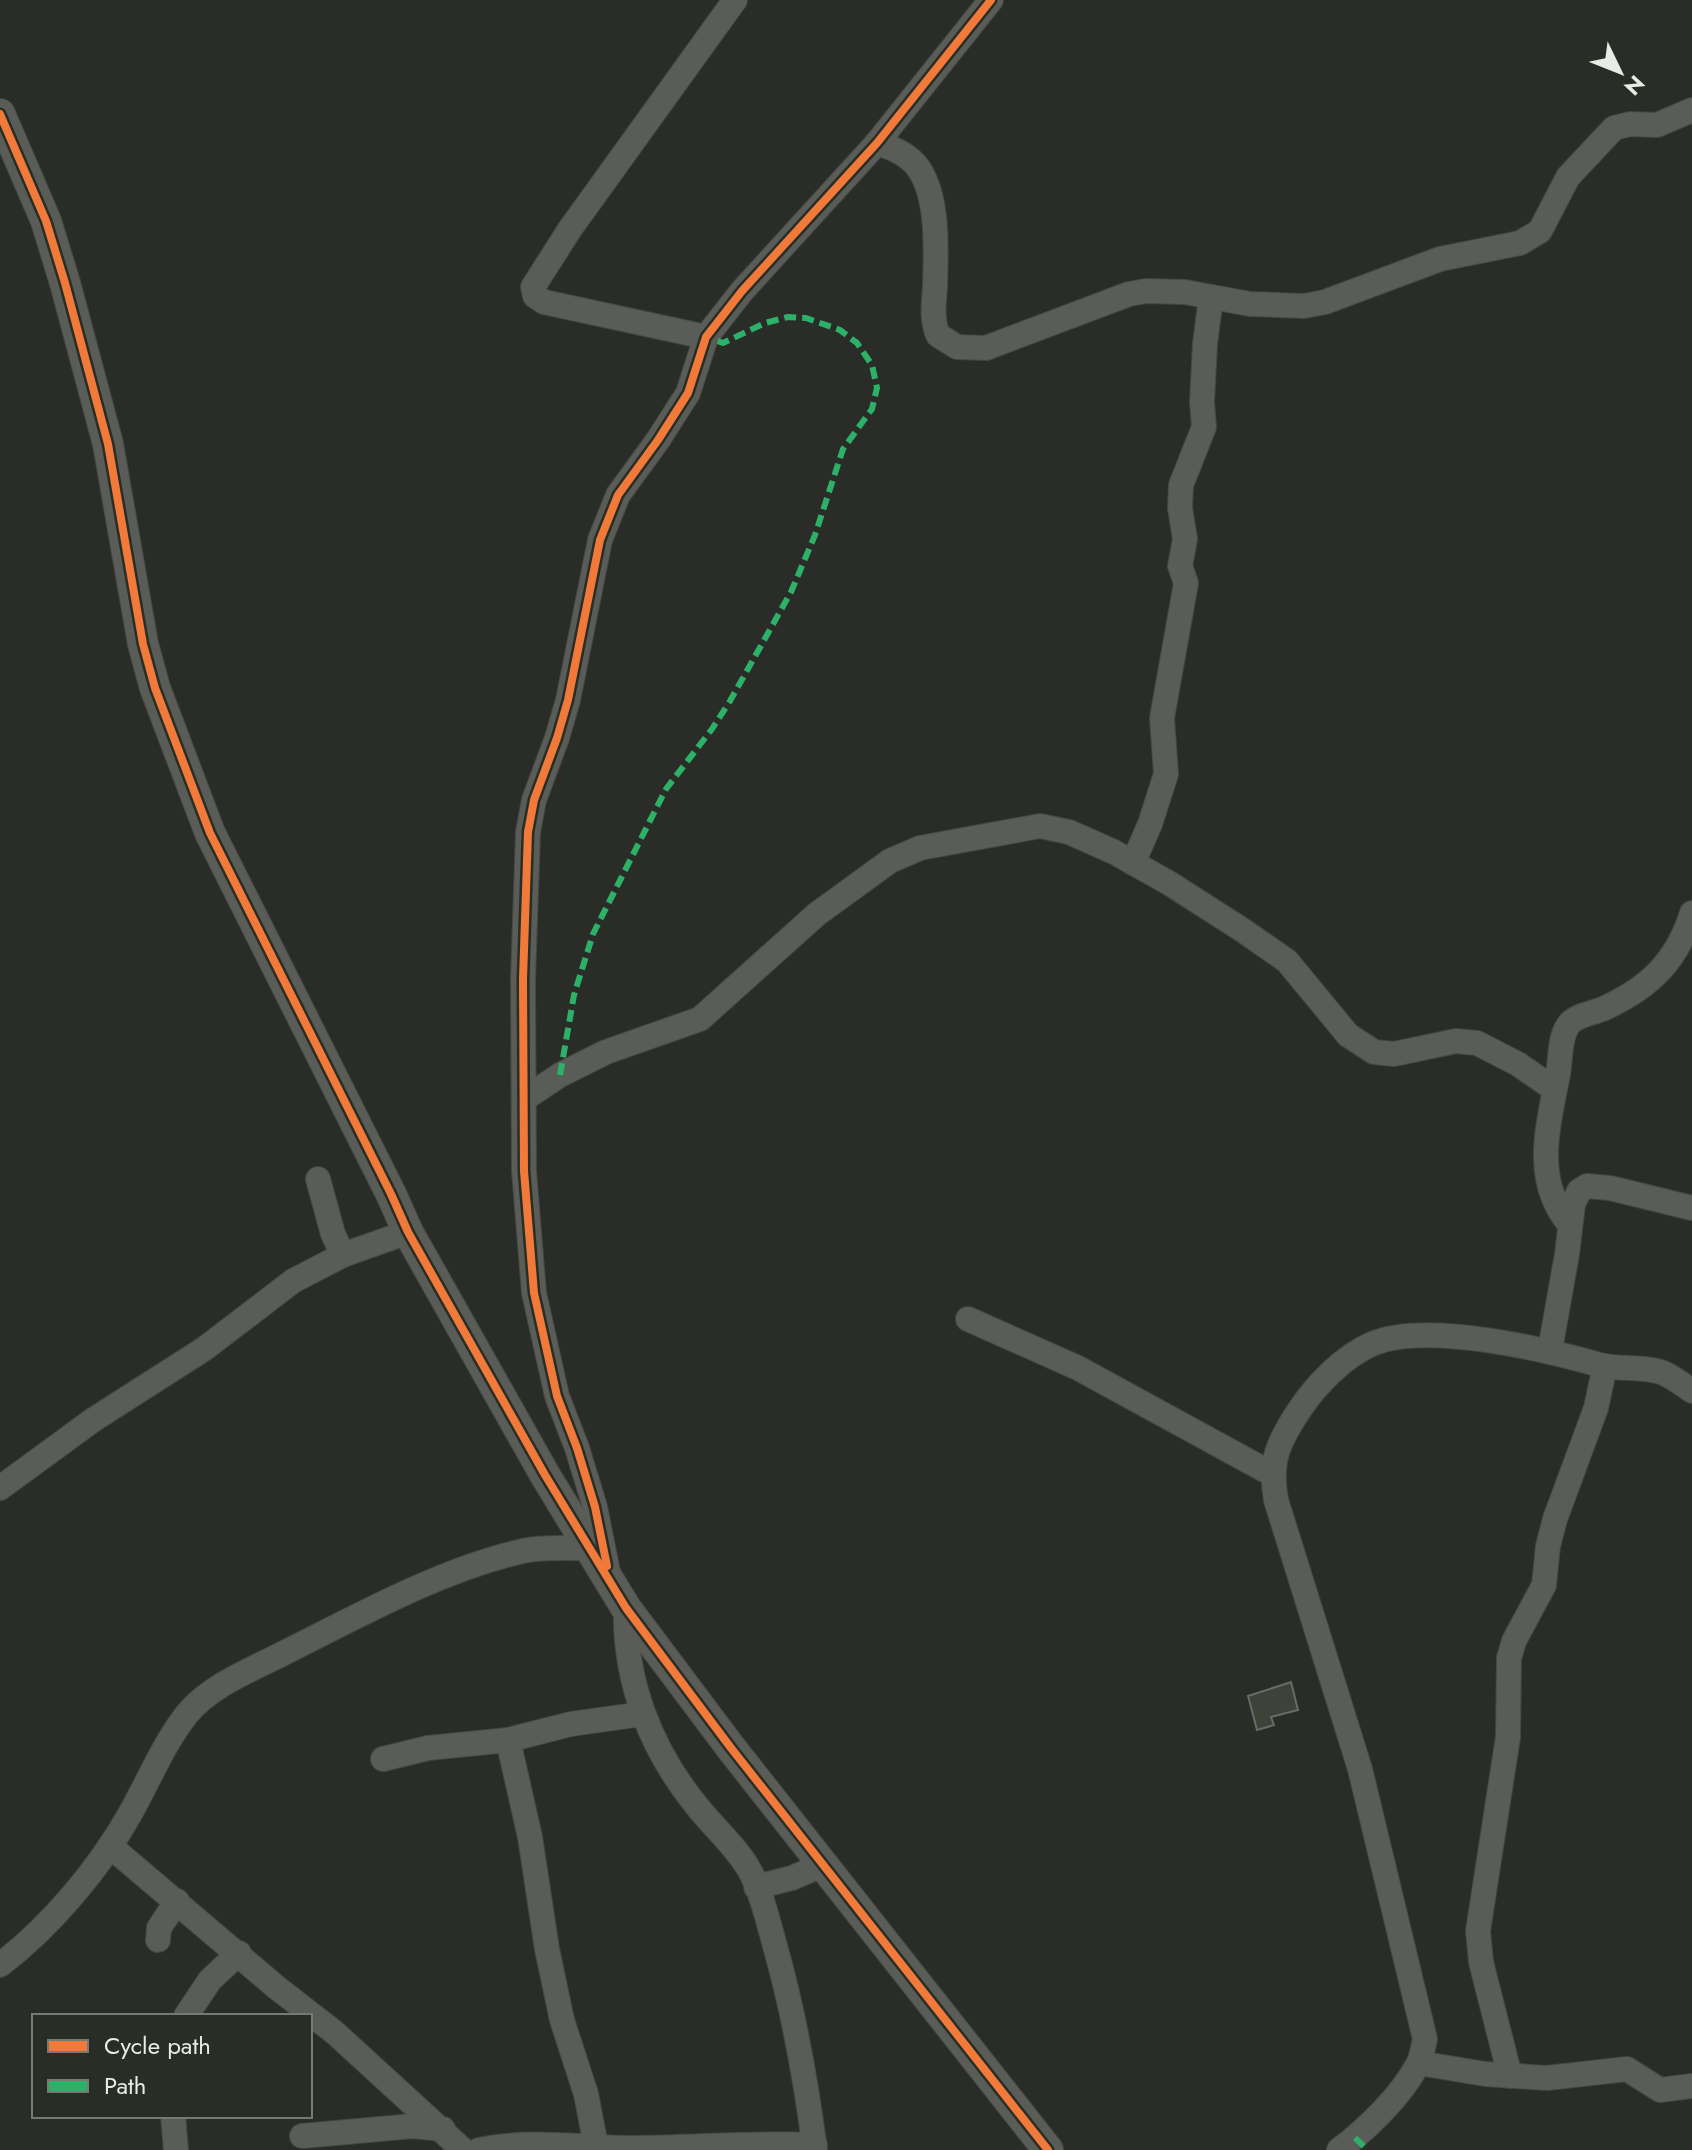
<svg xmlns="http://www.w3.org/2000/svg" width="1692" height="2150" viewBox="0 0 1692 2150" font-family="Jost,sans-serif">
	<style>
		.building { fill: #3d4339; stroke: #696b67; stroke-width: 2 }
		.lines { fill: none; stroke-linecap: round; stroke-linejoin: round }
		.minor-casing { stroke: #454744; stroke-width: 26 }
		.tertiary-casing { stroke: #454744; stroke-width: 32 }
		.minor { stroke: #595c57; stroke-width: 24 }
		.tertiary { stroke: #595c57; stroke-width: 30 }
		.quiet { stroke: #2db169; stroke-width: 6; stroke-dasharray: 12 6; stroke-linecap: butt }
		.cycleway-casing { stroke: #282e25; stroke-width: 13 }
		.cycleway { stroke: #f17a3a; stroke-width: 8 }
	</style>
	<rect width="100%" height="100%" fill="#292c27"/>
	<polygon class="building" points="1291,1682 1298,1710 1271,1717 1274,1725 1257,1730 1248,1696"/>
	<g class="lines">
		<defs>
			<g id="minor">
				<path d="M877,143C889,147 901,151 911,160C940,185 936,251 935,286C934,303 931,319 938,335L957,347L986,348L1129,294L1146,291L1185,292L1250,304L1304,306L1325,302L1440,259L1520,243L1540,231L1568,177L1614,128L1630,124L1657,125L1692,110"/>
				<polyline points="706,337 544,302 535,296 533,287 570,229 735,0"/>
				<polyline points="1133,863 1150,824 1166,774 1162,718 1186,583 1180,566 1185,539 1180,508 1181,485 1204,427 1202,402 1205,344 1211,297"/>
				<polyline points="524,1099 560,1075 606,1052 700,1019 817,914 890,861 920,848 1040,826 1069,832 1114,852 1169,883 1244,931 1287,961 1348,1035 1374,1052 1394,1054 1456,1041 1477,1043 1518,1064 1554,1089"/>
				<polyline points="318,1179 333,1234 343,1255"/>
				<path d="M1570,1225C1532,1180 1548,1127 1558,1074C1561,1058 1559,1034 1571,1022C1580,1014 1594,1013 1605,1008C1650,987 1677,961 1692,913"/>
				<polyline points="968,1319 1078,1368 1272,1474"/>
				<polyline points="1550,1350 1567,1254 1573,1204 1579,1191 1587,1186 1610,1188 1692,1208"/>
				<polyline points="0,1488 93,1420 204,1349 293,1281 343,1255 408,1232"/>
				<polyline points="608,1572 595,1507 577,1448 557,1396 534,1293 524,1171 523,979 528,832 534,800 557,738 568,700 600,540 618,495 658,440 688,393 706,337 742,291 877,143 991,0"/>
				<path d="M626,1608C624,1680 650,1748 696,1805C713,1827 736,1846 750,1871C762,1894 768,1921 775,1946C794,2013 806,2081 815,2150"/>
				<polyline points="508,1740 530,1837 547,1949 562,2020 586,2094 596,2146"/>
				<polyline points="383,1759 428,1748 508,1740 571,1724 642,1714"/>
				<polyline points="110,1846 276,1987 334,2032 463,2150"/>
				<polyline points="756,1887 792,1878 822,1865"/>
				<polyline points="158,1940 159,1928 177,1901"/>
				<path d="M0,1965C50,1927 99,1869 130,1814C148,1782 164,1743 187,1714C211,1685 251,1670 284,1653C358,1616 442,1569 523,1551C544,1546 569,1549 590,1548"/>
				<polyline points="186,2016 210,1980 239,1953"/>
				<polyline points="1419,2063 1485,2074 1547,2078 1627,2069 1660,2090 1692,2086"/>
				<polyline points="1510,2076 1481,1962 1478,1931 1508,1737 1509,1658 1514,1641 1544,1585 1548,1546 1555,1519 1596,1408 1605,1366"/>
				<polyline points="173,2116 176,2150"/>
				<polyline points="302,2136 413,2126 443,2129"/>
				<path d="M479,2150C529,2139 581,2148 631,2148C693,2148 754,2142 815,2145"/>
				<path d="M1339,2150C1367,2129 1402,2095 1418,2064C1422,2057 1423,2047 1425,2039L1360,1769L1276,1500C1269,1461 1278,1442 1300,1409C1316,1385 1344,1356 1372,1344C1426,1321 1544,1349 1600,1365C1620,1370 1641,1366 1661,1372C1672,1376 1683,1385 1692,1391"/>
			</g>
			<polyline id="tertiary" points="0,114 46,221 65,283 108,444 143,644 155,688 210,833 391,1194 408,1232 545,1475 626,1608 731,1748 1048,2150"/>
		</defs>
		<use href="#minor" class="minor-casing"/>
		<use href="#tertiary" class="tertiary-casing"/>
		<use href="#minor" class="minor"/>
		<use href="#tertiary" class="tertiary"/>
		<g class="quiet">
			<polyline points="560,1075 574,995 593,934 666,789 712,729 730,701 791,592 815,535 843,449 872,409 877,388 872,365 857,343 840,330 806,318 788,317 765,323 723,343 706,337"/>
			<polyline points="1355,2138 1368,2150"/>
		</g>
		<defs>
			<g id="cycleway">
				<polyline points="0,114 46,221 65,283 108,444 143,644 155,688 210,833 391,1194 408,1232 545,1475 626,1608 731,1748 1048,2150"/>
				<polyline points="607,1566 595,1507 577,1448 557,1396 534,1293 524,1171 523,979 528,832 534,800 557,738 568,700 600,540 618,495 658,440 688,393 706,337 742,291 877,143 991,0"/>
			</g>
		</defs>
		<use href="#cycleway" class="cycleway-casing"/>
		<use href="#cycleway" class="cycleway"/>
	</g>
	<rect x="32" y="2014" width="280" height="104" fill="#282e25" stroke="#757a72" stroke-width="2"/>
	<rect x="48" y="2040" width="40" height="12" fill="#f17a3a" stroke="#757a72" stroke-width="2"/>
	<text x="104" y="2054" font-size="24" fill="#e8ece6">Cycle path</text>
	<rect x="48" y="2080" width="40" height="12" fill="#2db169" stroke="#757a72" stroke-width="2"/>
	<text x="104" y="2094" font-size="24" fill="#e8ece6">Path</text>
	<g transform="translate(1620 72) rotate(133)" stroke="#282e25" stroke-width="6" paint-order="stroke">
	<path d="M0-6L14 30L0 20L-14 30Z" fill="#e8ece6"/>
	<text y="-12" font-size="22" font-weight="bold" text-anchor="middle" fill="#e8ece6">N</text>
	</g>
</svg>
